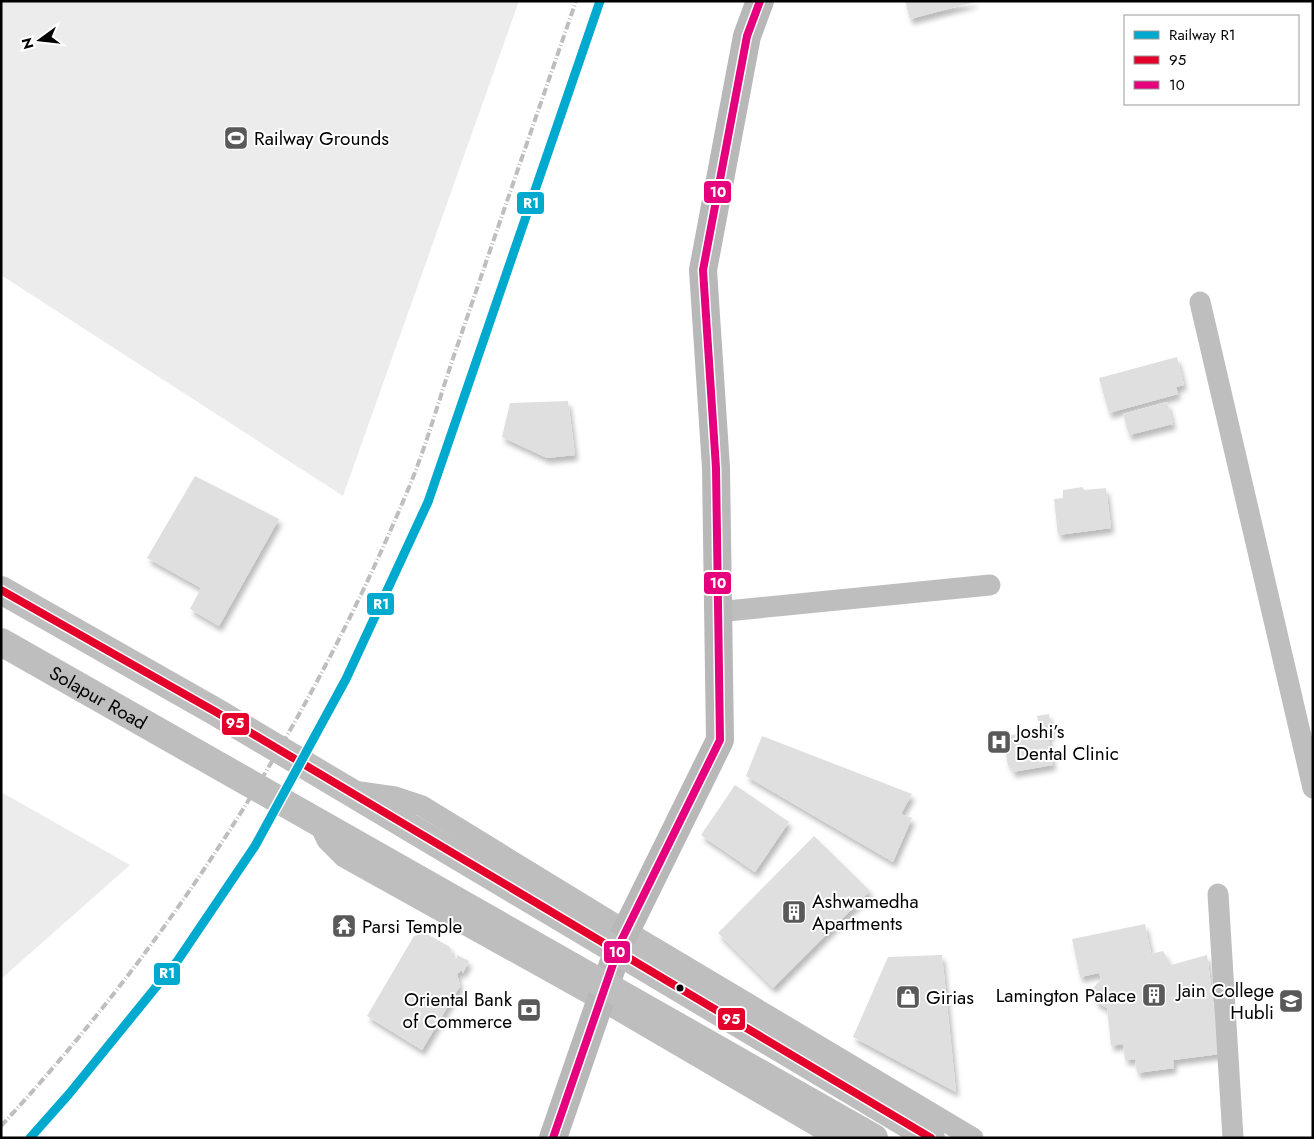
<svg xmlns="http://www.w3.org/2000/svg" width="1314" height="1139" viewBox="0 0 1314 1139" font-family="Jost,sans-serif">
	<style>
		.green { fill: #ececec }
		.building { fill: #dfdfdf; filter: url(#shadow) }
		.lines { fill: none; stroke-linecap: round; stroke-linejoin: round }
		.street { stroke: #bebebe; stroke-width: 21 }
		.secondary { stroke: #b8b8b8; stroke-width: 28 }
		.primary { stroke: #bebebe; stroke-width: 28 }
		.rail { stroke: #bebebe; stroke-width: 4; stroke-dasharray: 8 2.5 1 2.5; stroke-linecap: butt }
		.bus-1-casing { stroke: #fff; stroke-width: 11 }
		.bus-2-casing { stroke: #fff; stroke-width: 11 }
		.bus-1 { stroke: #e4002b; stroke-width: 8 }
		.bus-2 { stroke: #e5007d; stroke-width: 8 }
		.rail-1-casing { stroke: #fff; stroke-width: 12 }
		.rail-1 { stroke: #00a9ce; stroke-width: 9 }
		.bus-dot { fill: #000; stroke: #fff; stroke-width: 2 }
		.labels { text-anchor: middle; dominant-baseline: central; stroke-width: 4; stroke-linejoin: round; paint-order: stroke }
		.poi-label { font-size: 19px; fill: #000; stroke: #fff; text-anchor: start }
		.street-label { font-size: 19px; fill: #000; stroke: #fff }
		.line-badge { stroke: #fff; stroke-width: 2 }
		.badge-label { font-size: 14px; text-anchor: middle; font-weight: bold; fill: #fff }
	</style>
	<defs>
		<filter id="shadow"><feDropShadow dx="3" dy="5.5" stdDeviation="2.5" flood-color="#0004"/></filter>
	</defs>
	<rect width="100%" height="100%" fill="#fff"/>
	<g class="green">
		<polygon points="1,1 519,1 343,496 1,275"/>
		<polygon points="1,792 130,865 1,979"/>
	</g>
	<g class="building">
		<polygon points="905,1 975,1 975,2 910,19"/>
		<polygon points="1177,357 1184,385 1176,387 1178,394 1109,413 1099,378"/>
		<polygon points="568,401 575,455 547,458 502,437 510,403"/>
		<polygon points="1167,402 1173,424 1129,435 1123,414"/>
		<polygon points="195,476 279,519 219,626 190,609 201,588 147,558"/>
		<polygon points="1082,487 1085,490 1106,488 1111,528 1058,535 1054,499 1063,498 1063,490"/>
		<polygon points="1049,714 1052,734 1048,735 1053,765 1012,772 1011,765 1008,766 1003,736 1034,732 1039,724 1037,716"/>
		<polygon points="762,736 912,794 901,814 912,818 893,862 746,776"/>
		<polygon points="735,785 789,822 755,872 701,835"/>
		<polygon points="814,836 870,891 773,988 718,933"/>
		<polygon points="1145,924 1151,954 1163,951 1171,965 1207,955 1220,1054 1173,1060 1174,1068 1137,1073 1135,1059 1125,1060 1123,1044 1111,1046 1107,1008 1096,1002 1092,989 1101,979 1099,973 1080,977 1072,939"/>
		<polygon points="425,933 450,947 453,959 457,958 457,955 469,961 463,973 462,970 457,974 460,986 422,1050 367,1016 414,936"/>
		<polygon points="942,955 956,1092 853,1037 888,957"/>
	</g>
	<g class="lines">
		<g class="street">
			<polyline points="1200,302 1313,788"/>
			<polyline points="717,612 990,585"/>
			<polyline points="353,791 395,797 422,806 626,931 973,1138"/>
			<polyline points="319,823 327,840 344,857 601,1000 837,1138"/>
			<polyline points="1218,894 1233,1138"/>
		</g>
		<polyline class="secondary" points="553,1138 621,941 720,740 716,468 703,270 747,36 760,1"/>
		<g class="primary">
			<polyline points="1,590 216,712 931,1138"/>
			<path id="s1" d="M1,642L874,1138"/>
		</g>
		<path class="rail" d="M1,1126C172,942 310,724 407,492C428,443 441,391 459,341C498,227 537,114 576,1"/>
		<defs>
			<polyline id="bus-1" points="1,590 216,712 931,1138"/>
			<polyline id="bus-2" points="553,1138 621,941 720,740 716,468 703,270 747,36 760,1"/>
		</defs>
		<use href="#bus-1" class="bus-1-casing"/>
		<use href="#bus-2" class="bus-2-casing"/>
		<use href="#bus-1" class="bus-1"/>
		<use href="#bus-2" class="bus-2"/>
		<defs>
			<polyline id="rail-1" points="30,1138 69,1094 178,960 255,846 346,679 428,502 600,1"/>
		</defs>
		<use href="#rail-1" class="rail-1-casing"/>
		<use href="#rail-1" class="rail-1"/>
	</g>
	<defs>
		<symbol id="stadium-square" viewBox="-11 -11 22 22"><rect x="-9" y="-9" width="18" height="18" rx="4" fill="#595959" stroke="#fff"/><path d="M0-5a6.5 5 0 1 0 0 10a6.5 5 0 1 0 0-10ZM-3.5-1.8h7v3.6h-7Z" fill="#fff"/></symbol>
		<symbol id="hospital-square" viewBox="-11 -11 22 22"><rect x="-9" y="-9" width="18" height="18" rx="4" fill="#595959" stroke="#fff"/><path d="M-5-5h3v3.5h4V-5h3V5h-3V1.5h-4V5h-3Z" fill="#fff"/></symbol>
		<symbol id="building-square" viewBox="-11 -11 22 22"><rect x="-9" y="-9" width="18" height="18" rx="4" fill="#595959" stroke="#fff"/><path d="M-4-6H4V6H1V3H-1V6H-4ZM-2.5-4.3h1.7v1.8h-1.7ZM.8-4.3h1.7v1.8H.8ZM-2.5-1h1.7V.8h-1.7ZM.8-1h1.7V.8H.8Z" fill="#fff"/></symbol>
		<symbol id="temple-square" viewBox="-11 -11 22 22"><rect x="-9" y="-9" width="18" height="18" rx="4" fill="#595959" stroke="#fff"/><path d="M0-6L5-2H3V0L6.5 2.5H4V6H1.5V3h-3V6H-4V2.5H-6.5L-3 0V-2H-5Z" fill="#fff"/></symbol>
		<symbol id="shop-square" viewBox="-11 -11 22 22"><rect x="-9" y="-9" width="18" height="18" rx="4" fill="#595959" stroke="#fff"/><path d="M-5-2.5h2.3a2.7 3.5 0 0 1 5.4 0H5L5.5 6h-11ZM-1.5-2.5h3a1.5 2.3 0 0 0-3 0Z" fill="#fff"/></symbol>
		<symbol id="university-square" viewBox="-11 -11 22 22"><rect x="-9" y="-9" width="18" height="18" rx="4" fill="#595959" stroke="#fff"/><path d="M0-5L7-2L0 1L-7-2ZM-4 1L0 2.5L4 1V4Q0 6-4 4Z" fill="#fff"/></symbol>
		<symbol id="bank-square" viewBox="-11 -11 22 22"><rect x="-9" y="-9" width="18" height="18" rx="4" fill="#595959" stroke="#fff"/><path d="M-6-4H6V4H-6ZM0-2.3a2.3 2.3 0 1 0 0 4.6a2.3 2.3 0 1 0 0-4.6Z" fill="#fff"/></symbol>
	</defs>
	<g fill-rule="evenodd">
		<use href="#stadium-square" x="222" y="124" width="28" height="28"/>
		<use href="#hospital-square" x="985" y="728" width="28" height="28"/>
		<use href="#building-square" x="780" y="898" width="28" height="28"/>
		<use href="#temple-square" x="330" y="912" width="28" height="28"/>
		<use href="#building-square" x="1140" y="981" width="28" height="28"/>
		<use href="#shop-square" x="894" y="983" width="28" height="28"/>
		<use href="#university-square" x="1277" y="987" width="28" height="28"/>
		<use href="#bank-square" x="515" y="996" width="28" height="28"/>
	</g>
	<circle class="bus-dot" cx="680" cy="988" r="4.5"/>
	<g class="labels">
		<g class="poi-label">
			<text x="254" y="138">Railway Grounds</text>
			<text x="1016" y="731">Joshi’s<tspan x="1016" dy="22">Dental Clinic</tspan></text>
			<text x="812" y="901">Ashwamedha<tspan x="812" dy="22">Apartments</tspan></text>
			<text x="362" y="926">Parsi Temple</text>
			<text x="1274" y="990" text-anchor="end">Jain College<tspan x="1274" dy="22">Hubli</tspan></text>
			<text x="1136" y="995" text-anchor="end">Lamington Palace</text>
			<text x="926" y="997">Girias</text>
			<text x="512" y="999" text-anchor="end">Oriental Bank<tspan x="512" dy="22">of Commerce</tspan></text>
		</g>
		<g class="street-label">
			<text stroke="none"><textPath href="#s1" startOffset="112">Solapur Road</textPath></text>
		</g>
	</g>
	<g class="line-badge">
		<rect x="703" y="180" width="29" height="24" rx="5" fill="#e5007d"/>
		<rect x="516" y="191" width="29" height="24" rx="5" fill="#00a9ce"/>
		<rect x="703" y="571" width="29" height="24" rx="5" fill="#e5007d"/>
		<rect x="366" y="592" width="29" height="24" rx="5" fill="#00a9ce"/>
		<rect x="221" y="712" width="29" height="24" rx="5" fill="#e4002b"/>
		<rect x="603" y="940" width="28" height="24" rx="5" fill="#e5007d"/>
		<rect x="153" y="962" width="28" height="24" rx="5" fill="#00a9ce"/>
		<rect x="717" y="1007" width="29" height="24" rx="5" fill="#e4002b"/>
	</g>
	<g class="badge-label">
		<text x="718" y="197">10</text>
		<text x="531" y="208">R1</text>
		<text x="718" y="588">10</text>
		<text x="381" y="609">R1</text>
		<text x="235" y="728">95</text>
		<text x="617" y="957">10</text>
		<text x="167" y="978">R1</text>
		<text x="731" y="1024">95</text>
	</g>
	<rect width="1314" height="1139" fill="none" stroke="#000000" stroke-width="5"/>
	<rect x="1124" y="15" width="175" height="90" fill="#ffffff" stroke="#999999"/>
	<rect x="1134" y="31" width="25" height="8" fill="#00a9ce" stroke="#999999"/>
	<text x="1169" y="40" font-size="15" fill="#000000">Railway R1</text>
	<rect x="1134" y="56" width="25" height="8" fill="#e4002b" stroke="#999999"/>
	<text x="1169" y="65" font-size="15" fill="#000000">95</text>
	<rect x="1134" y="81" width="25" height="8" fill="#e5007d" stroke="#999999"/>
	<text x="1169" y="90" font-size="15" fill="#000000">10</text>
	<g transform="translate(40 40) rotate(255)" stroke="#ffffff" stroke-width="4" paint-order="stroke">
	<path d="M0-4L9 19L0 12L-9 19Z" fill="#000000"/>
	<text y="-8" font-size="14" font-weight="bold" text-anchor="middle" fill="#000000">N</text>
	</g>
</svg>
